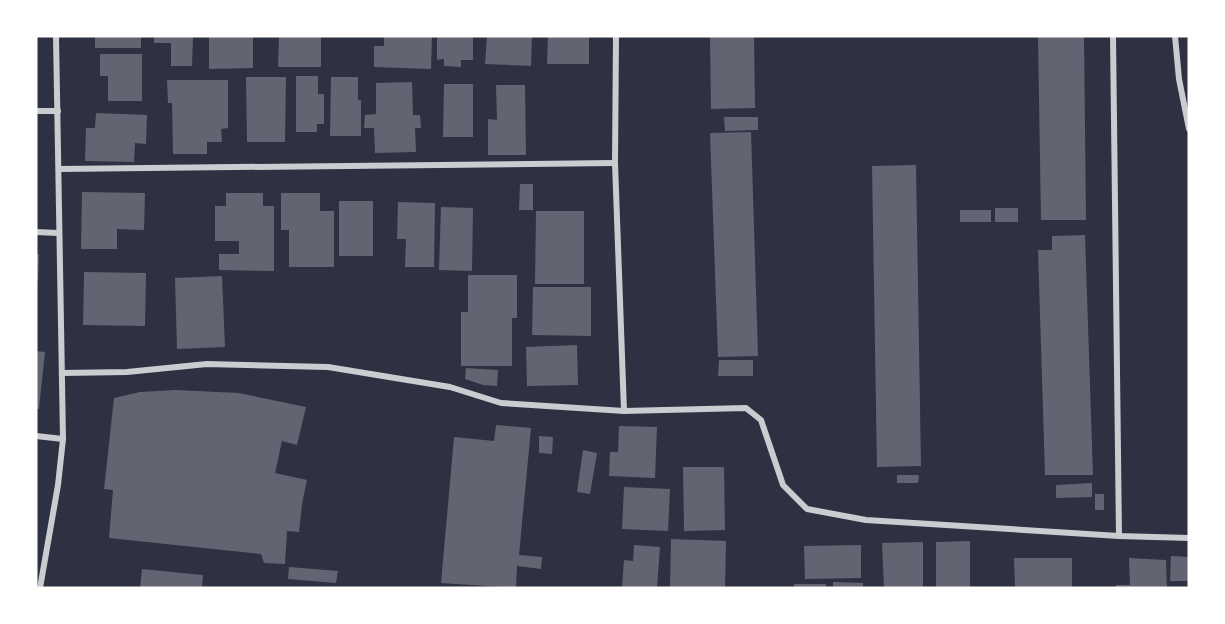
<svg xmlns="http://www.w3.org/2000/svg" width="1225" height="624" viewBox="0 0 1225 624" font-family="'Golos Text',sans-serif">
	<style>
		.building { fill: #626471 }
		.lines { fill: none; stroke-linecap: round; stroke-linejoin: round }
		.minor { stroke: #caccd0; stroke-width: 6 }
	</style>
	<rect width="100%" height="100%" fill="#2d3142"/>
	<g class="building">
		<rect x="95" y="36" width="46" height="12"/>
		<polygon points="154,36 193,36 192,66 171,66 171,43 154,43"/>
		<polygon points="209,36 253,36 253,68 209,69"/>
		<polygon points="279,36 321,36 321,67 278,67"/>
		<polygon points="384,36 432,36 431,69 374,67 374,46 384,46"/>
		<polygon points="437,36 473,36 473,60 461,60 461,67 444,66 444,59 437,60"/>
		<polygon points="487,36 532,36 531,66 485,64"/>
		<polygon points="548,36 589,36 589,64 547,64"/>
		<polygon points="710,36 754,36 755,108 711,109"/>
		<polygon points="1038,36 1084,36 1086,220 1041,220"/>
		<polygon points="100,54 142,54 142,101 108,101 108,76 100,76"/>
		<polygon points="296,76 318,76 318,94 324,94 324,124 317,124 317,132 296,132"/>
		<polygon points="246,77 286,77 285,142 247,142"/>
		<polygon points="331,77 358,77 358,100 361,100 361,136 330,136"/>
		<polygon points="167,80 228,80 228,128 221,129 222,142 207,142 207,154 173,154 172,103 168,103"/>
		<polygon points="412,82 413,115 420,115 421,128 415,128 416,152 375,153 374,128 364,128 365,115 376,114 376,83"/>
		<polygon points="444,84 473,84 473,137 443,137"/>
		<polygon points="496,85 525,85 526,155 488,155 488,119 497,120"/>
		<polygon points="96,113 147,115 146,144 135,143 134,162 85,161 86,128 95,128"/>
		<polygon points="724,117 758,117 758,130 725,131"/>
		<polygon points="751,132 758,356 718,357 710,133"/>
		<polygon points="916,165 921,466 877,467 872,166"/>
		<polygon points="520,184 533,184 533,210 519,210"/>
		<polygon points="82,192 145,193 144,230 117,229 117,249 81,249"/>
		<polygon points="226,193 263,193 263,206 274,206 274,271 219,270 219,254 239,254 239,241 215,241 215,206 226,206"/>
		<polygon points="281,193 320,193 320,211 334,211 334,267 289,267 289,230 281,230"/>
		<rect x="339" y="201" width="34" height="55"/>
		<polygon points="398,202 435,203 434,267 405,267 406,239 397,239"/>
		<polygon points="441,207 473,208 472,271 439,270"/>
		<rect x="995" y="208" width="23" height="14"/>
		<rect x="960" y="210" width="31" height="12"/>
		<polygon points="536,211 584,211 584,284 535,284"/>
		<polygon points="1085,235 1093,475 1045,475 1038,250 1052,250 1052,236"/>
		<polygon points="36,254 39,254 38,281 36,281"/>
		<polygon points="84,272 146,273 145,326 83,325"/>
		<polygon points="468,275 517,275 517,318 512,318 512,366 461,366 461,312 468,312"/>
		<polygon points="222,276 225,347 177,349 175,278"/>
		<polygon points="533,287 591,287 591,336 532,335"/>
		<polygon points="577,345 578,385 527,386 526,347"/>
		<polygon points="36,351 45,352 39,409 36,409"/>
		<polygon points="719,360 753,360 753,376 718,376"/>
		<polygon points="466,368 498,370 497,386 483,385 465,379"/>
		<polygon points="175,390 239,393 306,407 297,445 282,441 275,473 307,480 302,504 299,532 287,531 285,564 264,563 261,554 109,538 113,490 104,489 114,398 140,392"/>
		<polygon points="496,425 531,428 519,555 542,557 541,569 517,566 516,588 441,583 454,437 494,441"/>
		<polygon points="619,426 657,427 655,478 609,476 610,452 618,452"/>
		<polygon points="539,436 553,437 552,454 539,453"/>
		<polygon points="583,450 597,453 590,494 577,492"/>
		<polygon points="683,467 724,467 725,530 684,531"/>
		<polygon points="897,475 919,475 918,483 897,483"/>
		<polygon points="1092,483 1092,497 1056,498 1056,485"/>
		<polygon points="624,487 670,489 668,531 622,529"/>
		<rect x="1095" y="494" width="9" height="16"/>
		<polygon points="671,539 726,541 725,588 670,588"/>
		<polygon points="970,541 970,588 936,588 936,542"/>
		<polygon points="923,542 923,588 884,588 882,543"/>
		<polygon points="634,545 660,547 657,588 622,588 624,560 633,561"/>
		<polygon points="861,545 861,578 805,579 804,546"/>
		<polygon points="1171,556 1189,557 1189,581 1170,581"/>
		<polygon points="1014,558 1072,558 1072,588 1015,588"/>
		<polygon points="1129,558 1166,560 1167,588 1116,588 1116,585 1130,585"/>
		<polygon points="289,567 338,571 336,583 288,579"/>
		<polygon points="142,569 203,575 202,588 140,588"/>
		<polygon points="833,582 863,583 863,588 833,588"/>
		<rect x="794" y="584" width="32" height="4"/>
	</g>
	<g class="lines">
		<g class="minor">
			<polyline points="616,36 615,163 624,411"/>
			<polyline points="1113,36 1119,536 1189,538"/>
			<polyline points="1175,36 1179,79 1189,129"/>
			<polyline points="36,111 58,111"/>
			<polyline points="59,169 615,163"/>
			<polyline points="36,232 58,233"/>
			<polyline points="62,373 127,372 207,364 328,367 450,387 501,403 624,411 746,408 761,420 783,485 807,509 866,520 1119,536"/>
			<polyline points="36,436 63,439"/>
			<polyline points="40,588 58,485 63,439 56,36"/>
		</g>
	</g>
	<rect width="1225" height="624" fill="none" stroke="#ffffff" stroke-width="75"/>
</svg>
